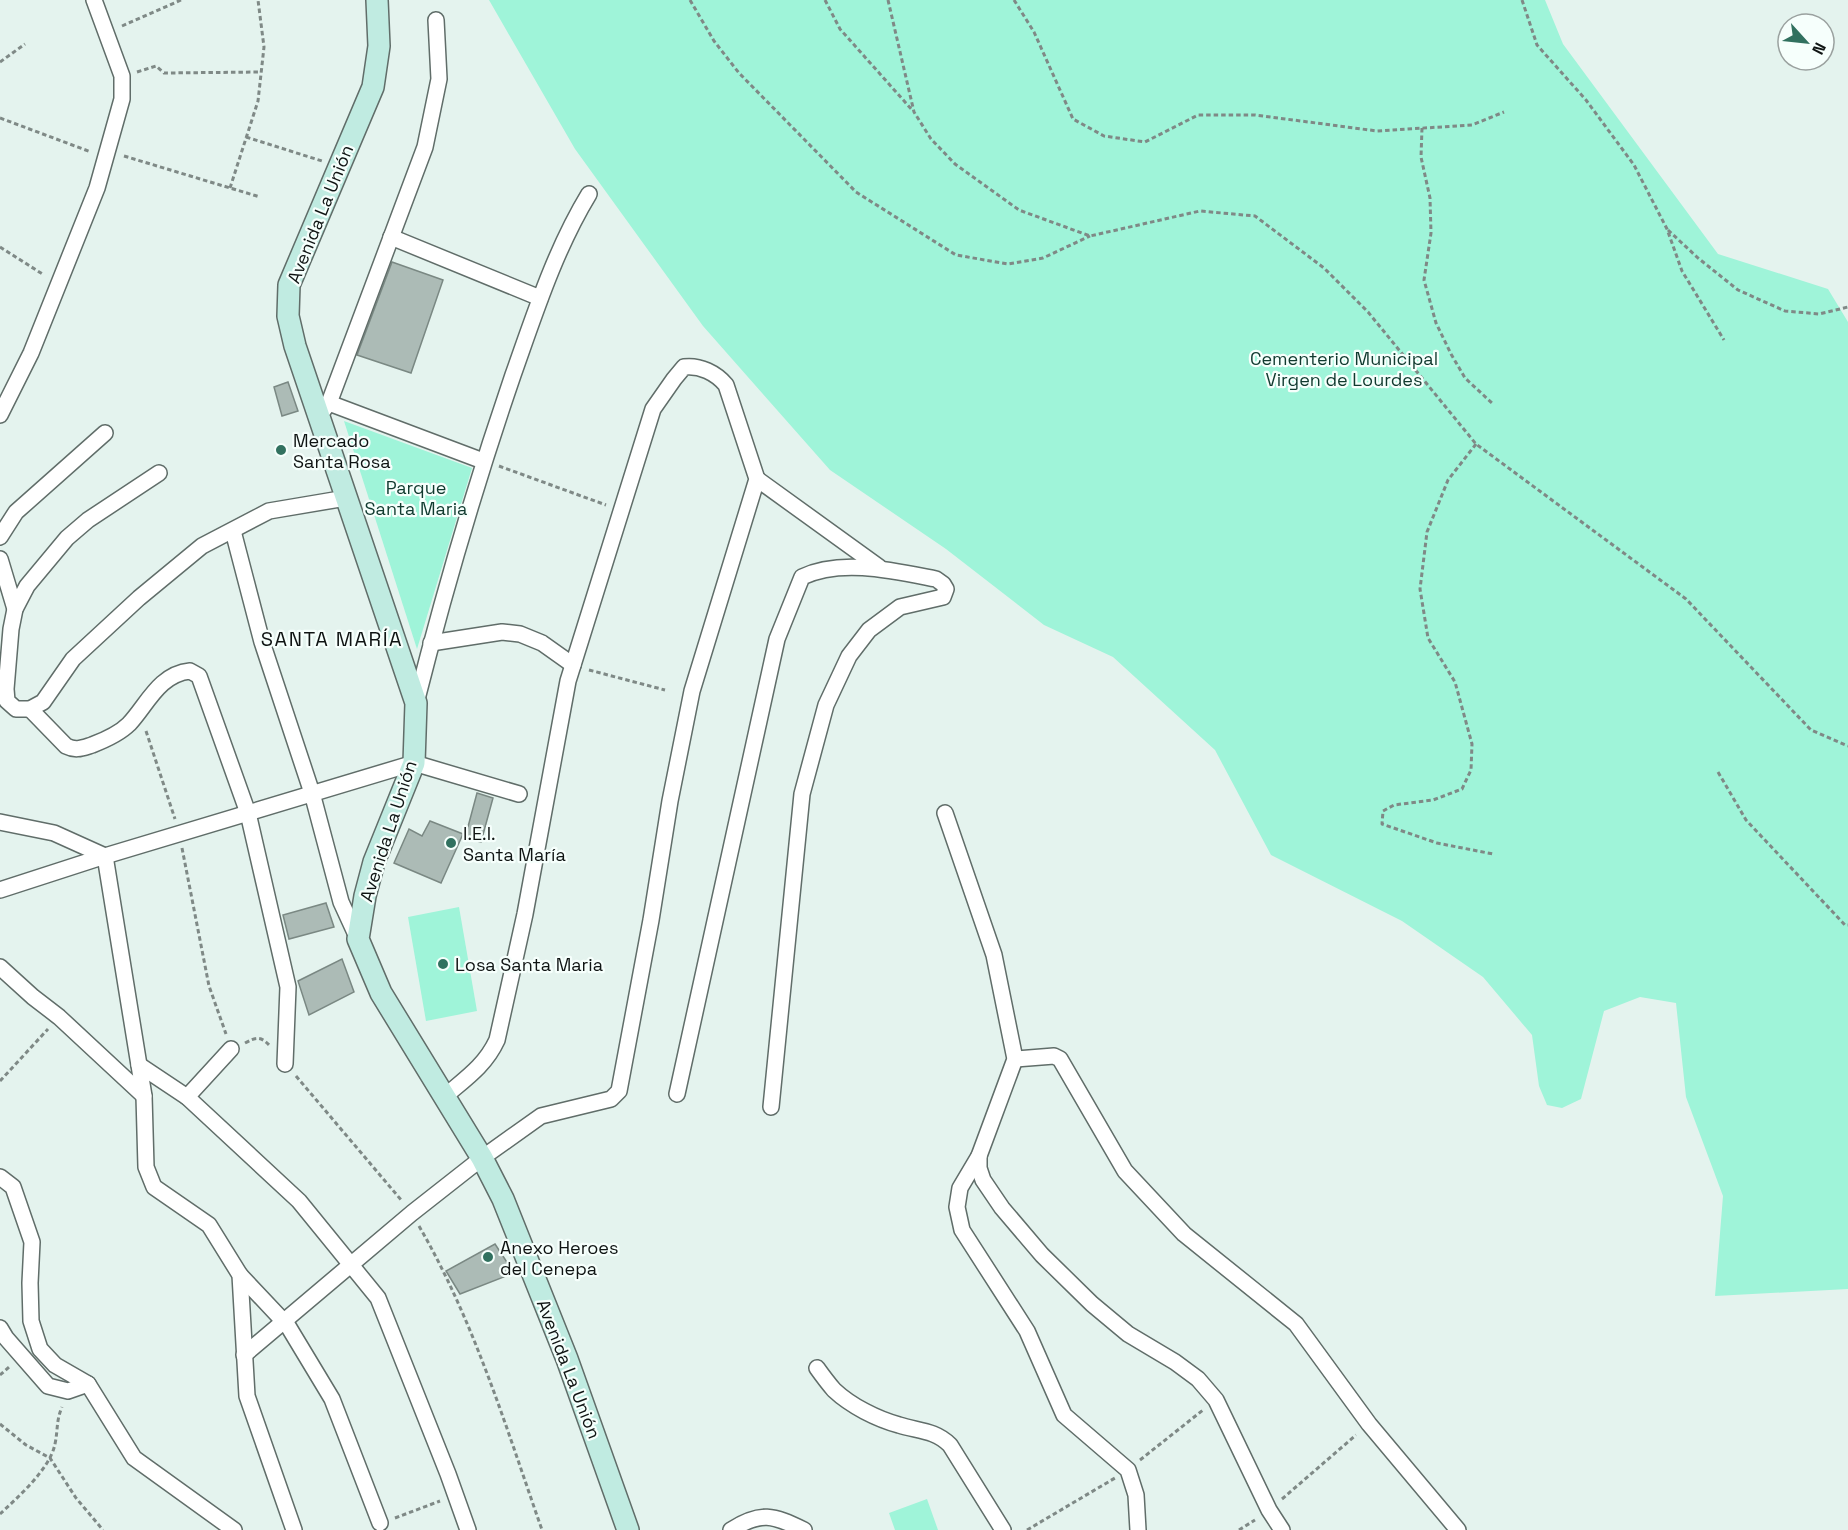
<svg xmlns="http://www.w3.org/2000/svg" width="1848" height="1530" viewBox="0 0 1848 1530" font-family="'Space Grotesk',sans-serif">
	<style>
		.green { fill: #9ff4d9 }
		.building { fill: #acbbb6; stroke: #7a8883; stroke-width: 1.5 }
		.lines { fill: none; stroke-linecap: round; stroke-linejoin: round }
		.minor-casing { stroke: #606d69; stroke-width: 18 }
		.secondary-casing { stroke: #606d69; stroke-width: 24 }
		.path { stroke: #7f8986; stroke-width: 3; stroke-dasharray: 4.5 3; stroke-linecap: butt }
		.minor { stroke: #fff; stroke-width: 15 }
		.secondary { stroke: #c0ebe1; stroke-width: 21 }
		.poi-dot { fill: #31715f; stroke: #f6fffc; stroke-width: 2 }
		.labels { text-anchor: middle; dominant-baseline: central; stroke-width: 4.5; stroke-linejoin: round; paint-order: stroke }
		.street-label { font-size: 18px; fill: #0f1413; stroke: #f6fffc }
		.park-label { font-size: 18px; fill: #103a2f; stroke: #f6fffc }
		.poi-label { font-size: 18px; fill: #0f1413; stroke: #f6fffc; text-anchor: start }
		.neighbourhood-label { font-size: 20px; letter-spacing: 1.5px; fill: #0f1413; stroke: #f6fffc }
	</style>
	<rect width="100%" height="100%" fill="#e4f3ee"/>
	<g class="green">
		<polygon points="489,0 1545,0 1563,44 1718,254 1828,289 1848,322 1848,1289 1715,1296 1723,1196 1686,1097 1676,1003 1640,997 1604,1011 1581,1099 1562,1108 1547,1105 1539,1086 1532,1035 1483,977 1402,921 1271,855 1215,750 1113,657 1044,625 946,549 830,470 703,326 575,149"/>
		<polygon points="344,421 472,468 417,649"/>
		<polygon points="459,907 477,1011 426,1021 408,917"/>
		<polygon points="927,1499 938,1530 895,1530 889,1513"/>
	</g>
	<g class="building">
		<polygon points="392,262 443,280 411,373 357,355"/>
		<polygon points="288,382 298,411 282,416 274,387"/>
		<polygon points="477,793 493,798 481,842 465,838"/>
		<polygon points="430,821 463,834 441,883 394,863 409,829 422,836"/>
		<polygon points="326,903 334,927 289,939 283,915"/>
		<polygon points="342,959 354,992 309,1015 298,981"/>
		<polygon points="495,1244 514,1273 460,1294 446,1271"/>
	</g>
	<g class="lines">
		<defs>
			<g id="minor">
				<polyline points="391,237 540,298"/>
				<polyline points="329,403 483,461"/>
				<polyline points="0,415 31,353 97,188 122,99 122,76 94,0"/>
				<polyline points="319,416 329,403 425,147 439,79 436,20"/>
				<polyline points="159,473 88,520 67,538 27,586 15,609 11,629 6,689 7,701 16,709 30,709 43,702 73,659 139,598 202,546 269,511 346,498"/>
				<polyline points="757,479 879,567"/>
				<polyline points="233,531 262,642 312,793 341,902 358,939"/>
				<polyline points="0,537 16,512 105,433"/>
				<polyline points="0,559 15,609"/>
				<polyline points="431,643 502,632 520,634 542,643 573,665"/>
				<path d="M416,703C444,592 476,483 513,375C535,313 555,250 589,194"/>
				<path d="M30,709L66,746C76,751 82,748 92,745C105,740 119,734 129,724C147,705 159,674 190,671L199,676L248,813L288,987L285,1064"/>
				<polyline points="945,813 994,955 1015,1059 979,1156 960,1188 957,1207 962,1230 1027,1331 1064,1415 1128,1470 1136,1495 1138,1530"/>
				<polyline points="0,822 54,833 105,856 144,1096 146,1167 154,1187 209,1225 240,1275 247,1396 294,1530"/>
				<polyline points="0,890 105,856 414,763 519,794"/>
				<polyline points="0,967 33,997 59,1017 144,1096"/>
				<polyline points="1015,1059 1054,1056 1060,1059 1125,1171 1184,1234 1296,1324 1369,1424 1458,1530"/>
				<polyline points="139,1065 187,1097 299,1201 378,1298 448,1474 468,1530"/>
				<path d="M677,1094L777,639L802,577C841,558 895,571 936,579L943,584L946,589L943,597L900,607L869,630L849,656L826,705L802,794L771,1107"/>
				<polyline points="187,1097 231,1049"/>
				<polyline points="979,1156 979,1168 983,1180 1002,1208 1042,1255 1092,1304 1128,1334 1175,1362 1198,1379 1216,1400 1269,1510 1282,1530"/>
				<polyline points="0,1177 13,1187 32,1242 30,1283 31,1321 40,1349 55,1365 88,1384 134,1458 234,1530"/>
				<polyline points="240,1275 288,1326 332,1399 380,1523"/>
				<polyline points="0,1328 6,1338 48,1386 68,1391 88,1384"/>
				<path d="M244,1355L412,1213L482,1158L541,1116L611,1099L619,1091L651,920L670,801L692,691L757,479L726,385C716,373 700,365 684,367L674,379L653,409L568,681L525,914L497,1040C485,1066 465,1079 444,1097"/>
				<path d="M817,1368C822,1375 828,1383 834,1390C851,1406 877,1419 899,1425C918,1431 935,1430 950,1445L1003,1530"/>
				<path d="M731,1530C761,1511 773,1515 804,1530"/>
			</g>
			<polyline id="secondary" points="377,0 379,46 373,87 289,285 288,316 295,346 416,703 414,763 374,862 365,896 358,939 381,993 482,1158 503,1199 567,1359 628,1530"/>
		</defs>
		<use href="#minor" class="minor-casing"/>
		<use href="#secondary" class="secondary-casing"/>
		<g class="path">
			<polyline points="690,0 714,41 739,73 856,192 956,255 1008,264 1043,258 1090,236"/>
			<polyline points="825,0 840,29 913,111"/>
			<polyline points="888,0 914,112 931,139 955,164 1019,210 1090,236 1200,211 1255,216 1324,268 1368,312 1476,444 1686,599 1811,730 1848,746"/>
			<polyline points="1014,0 1034,32 1073,119 1104,136 1145,142 1198,115 1255,115 1377,131 1472,125 1504,112"/>
			<polyline points="1522,0 1537,45 1586,100 1634,165 1667,229 1682,271 1724,340"/>
			<polyline points="122,26 181,0"/>
			<polyline points="0,62 25,44"/>
			<polyline points="137,72 156,66 164,73 261,72"/>
			<polyline points="0,118 91,152"/>
			<polyline points="1422,128 1421,157 1430,198 1431,233 1424,280 1436,323 1451,354 1465,378 1493,404"/>
			<polyline points="246,137 322,161"/>
			<polyline points="124,156 260,197"/>
			<polyline points="230,188 258,101 264,47 258,0"/>
			<polyline points="1668,230 1698,258 1738,290 1785,311 1819,314 1848,307"/>
			<polyline points="0,247 44,275"/>
			<polyline points="1476,444 1448,480 1427,532 1420,589 1428,638 1455,682 1472,744 1471,770 1462,789 1433,800 1394,805 1383,811 1382,824 1437,843 1493,854"/>
			<polyline points="499,466 606,505"/>
			<polyline points="589,670 665,690"/>
			<polyline points="146,731 175,819"/>
			<polyline points="1718,772 1746,820 1845,925 1848,925"/>
			<polyline points="182,848 209,986 226,1034"/>
			<path d="M245,1043C256,1037 261,1036 270,1046"/>
			<polyline points="296,1076 402,1201"/>
			<polyline points="0,1081 48,1029"/>
			<path d="M419,1226C474,1321 506,1427 542,1530"/>
			<polyline points="0,1375 9,1367"/>
			<polyline points="0,1424 26,1445 50,1458 76,1498 103,1530"/>
			<polyline points="1140,1460 1203,1410"/>
			<polyline points="1282,1499 1356,1435"/>
			<path d="M0,1514C18,1497 50,1469 55,1444C58,1430 56,1421 62,1407"/>
			<polyline points="395,1518 440,1501"/>
			<polyline points="1027,1530 1115,1478"/>
			<polyline points="1239,1530 1255,1520"/>
		</g>
		<use href="#minor" class="minor"/>
		<use href="#secondary" class="secondary"/>
	</g>
	<g class="poi-dot">
		<circle cx="281" cy="450" r="6"/>
		<circle cx="451" cy="843" r="6"/>
		<circle cx="443" cy="964" r="6"/>
		<circle cx="488" cy="1257" r="6"/>
	</g>
	<g class="labels">
		<g class="street-label">
			<text transform="translate(320 214) rotate(-68)">Avenida La Unión</text>
			<text transform="translate(388 831) rotate(-72)">Avenida La Unión</text>
			<text transform="translate(569 1369) rotate(69)">Avenida La Unión</text>
		</g>
		<g class="park-label">
			<text x="1344" y="358">Cementerio Municipal<tspan x="1344" dy="21">Virgen de Lourdes</tspan></text>
			<text x="416" y="487">Parque<tspan x="416" dy="21">Santa Maria</tspan></text>
		</g>
		<g class="poi-label">
			<text x="293" y="440">Mercado<tspan x="293" dy="21">Santa Rosa</tspan></text>
			<text x="463" y="833">I.E.I.<tspan x="463" dy="21">Santa María</tspan></text>
			<text x="455" y="964">Losa Santa Maria</text>
			<text x="500" y="1247">Anexo Heroes<tspan x="500" dy="21">del Cenepa</tspan></text>
		</g>
		<g class="neighbourhood-label">
			<text x="332" y="639">SANTA MARÍA</text>
		</g>
	</g>
	<g transform="translate(1806 42) rotate(117)"><circle r="28" fill="#f6fffc" stroke="#9aa19f" stroke-width="1.5"/>
	<path d="M0-4.5L10 22L0 15L-10 22Z" fill="#31715f"/>
	<text y="-9" font-size="16" font-weight="bold" text-anchor="middle" fill="#0f1413">N</text>
	</g>
</svg>
